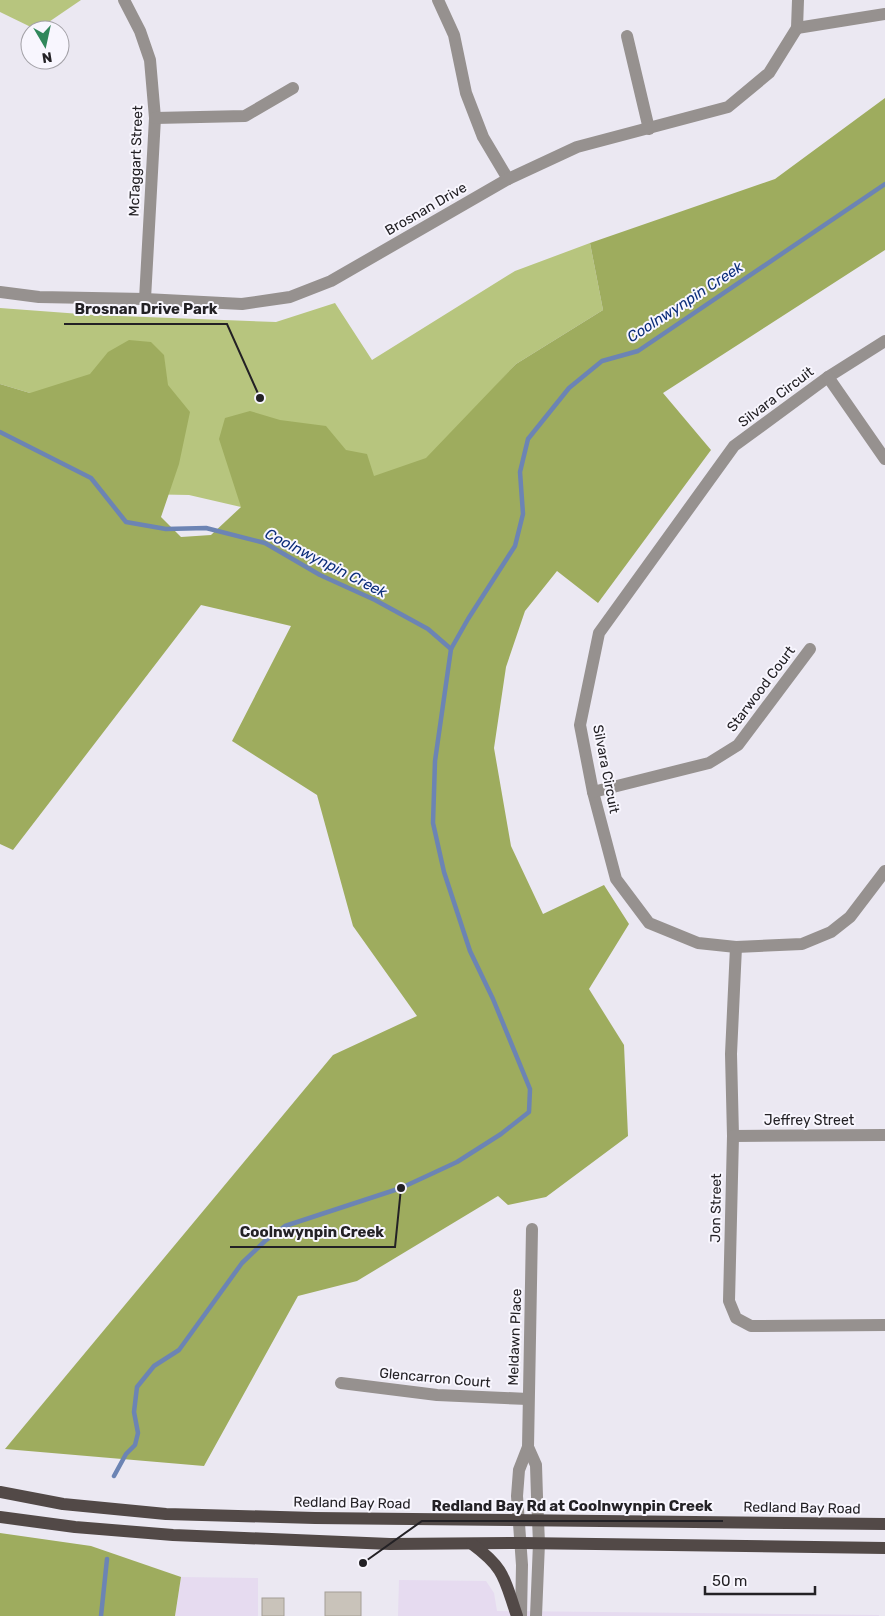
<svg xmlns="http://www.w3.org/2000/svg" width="885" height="1616" viewBox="0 0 885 1616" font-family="Rubik,sans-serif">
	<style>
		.industrial { fill: #e6dbf0 }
		.green { fill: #b7c57e }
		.forest { fill: #9eac5e }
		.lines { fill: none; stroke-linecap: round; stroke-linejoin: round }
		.stream { stroke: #6c84b4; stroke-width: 4.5 }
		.building { fill: #c9c3ba; stroke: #a49e95 }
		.minor { stroke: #96918f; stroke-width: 12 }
		.primary { stroke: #524947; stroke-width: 12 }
		.labels { text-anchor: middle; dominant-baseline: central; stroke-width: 4; stroke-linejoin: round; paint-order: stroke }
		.street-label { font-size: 14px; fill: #232125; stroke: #f8f6fe }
		.water-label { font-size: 15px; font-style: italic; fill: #0c2e7a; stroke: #f8f6fe }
		.leader { fill: none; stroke: #232125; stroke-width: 2 }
		.callout-dot { fill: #232125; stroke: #f8f6fe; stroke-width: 2 }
		.callout-label { font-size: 15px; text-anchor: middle; font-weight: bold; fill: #232125; stroke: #f8f6fe; stroke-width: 4; stroke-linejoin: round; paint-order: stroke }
	</style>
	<rect width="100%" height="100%" fill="#ebe8f2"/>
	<g class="industrial">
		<polygon points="181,1577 258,1578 258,1616 175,1616"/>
		<polygon points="399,1580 486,1581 494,1593 497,1611 879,1615 879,1616 398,1616"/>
	</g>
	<g class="green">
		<polygon points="0,0 81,0 37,30 0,12"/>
		<polygon points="590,243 603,310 516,364 342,553 241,507 189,495 137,494 30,393 0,384 0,308 94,315 276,322 335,303 372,360 515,271"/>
	</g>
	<g class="forest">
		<polygon points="885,98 885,250 663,393 711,450 598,603 557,571 525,611 506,667 494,748 511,846 543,914 604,885 629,924 589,989 624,1045 628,1136 546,1197 508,1205 498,1196 357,1281 298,1296 204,1466 5,1449 333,1055 417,1016 353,926 317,795 232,741 291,626 201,605 13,850 0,844 0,384 30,393 90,374 108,352 129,340 151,342 164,355 168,385 190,412 179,464 161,517 181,537 211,535 241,507 219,439 225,418 250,411 280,420 326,426 346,450 367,454 374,476 426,458 516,364 603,310 590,243 775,179"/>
		<polygon points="0,1533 91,1546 181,1577 175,1616 0,1616"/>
	</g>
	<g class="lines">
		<g class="stream">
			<polyline points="0,432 91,478 126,522 166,529 206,528 265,543 320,575 375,600 428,629 451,649"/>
			<polyline points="114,1476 126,1454 135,1445 138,1433 134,1412 137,1387 154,1366 179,1350 242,1263 265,1241 285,1226 401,1188 457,1162 501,1134 529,1112 530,1089 493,999 470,951 444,872 433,823 435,761 451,649 468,619 515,546 523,514 520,472 528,439 569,388 602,361 638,351 885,184"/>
			<polyline points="101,1616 107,1559"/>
		</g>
	</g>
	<g class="building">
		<rect x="325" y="1592" width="36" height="24"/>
		<rect x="262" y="1598" width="22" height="18"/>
	</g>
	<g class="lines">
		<g class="minor">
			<polyline points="124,0 140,31 150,60 155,118 145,299"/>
			<polyline points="438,0 454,35 466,93 483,137 508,179"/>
			<polyline points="797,28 885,14"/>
			<polyline points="627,36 649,129"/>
			<polyline points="155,118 245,116 293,88"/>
			<polyline points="0,292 39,297 145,299 242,304 290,297 331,281 508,179 577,147 728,107 769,73 797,28 798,0"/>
			<polyline points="885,341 828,377 734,446 599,633 580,725 593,792 616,879 649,923 698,943 736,947 802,944 831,932 850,917 885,871"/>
			<polyline points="828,377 885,459"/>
			<polyline points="593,792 709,763 738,745 810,649"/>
			<polyline points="736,947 731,1054 733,1136 729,1301 736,1318 751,1326 885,1325"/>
			<polyline points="733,1136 885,1135"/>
			<polyline points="341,1383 437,1395 528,1399"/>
			<polyline points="528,1447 536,1465 537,1497 539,1543 536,1616"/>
			<polyline points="521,1616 522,1565 517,1496 519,1470 528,1447 532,1229"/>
		</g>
		<g class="primary">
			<polyline points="0,1492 63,1504 166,1514 315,1518 885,1524"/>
			<polyline points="0,1517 75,1527 173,1535 390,1544 521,1543 885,1548"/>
			<path d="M472,1544C506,1569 504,1579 517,1616"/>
		</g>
	</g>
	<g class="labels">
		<g class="street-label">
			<text transform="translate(136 161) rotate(-88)">McTaggart Street</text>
			<text transform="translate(426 209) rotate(-30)">Brosnan Drive</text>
			<text transform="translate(776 397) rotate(-37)">Silvara Circuit</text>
			<text transform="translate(761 689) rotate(-53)">Starwood Court</text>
			<text transform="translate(606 769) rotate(79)">Silvara Circuit</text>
			<text x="809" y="1120">Jeffrey Street</text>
			<text transform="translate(716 1208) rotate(-89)">Jon Street</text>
			<text transform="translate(515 1337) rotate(-88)">Meldawn Place</text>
			<text transform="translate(435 1378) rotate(5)">Glencarron Court</text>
			<text transform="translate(352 1503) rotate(1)">Redland Bay Road</text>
			<text transform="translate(802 1508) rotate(1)">Redland Bay Road</text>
		</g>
		<g class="water-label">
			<text transform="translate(685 302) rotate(-33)">Coolnwynpin Creek</text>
			<text transform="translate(326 563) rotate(27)">Coolnwynpin Creek</text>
		</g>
	</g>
	<path class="leader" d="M260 398L227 324H64M401 1188L395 1247H230M363 1563L422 1521H723"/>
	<g class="callout-dot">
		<circle cx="260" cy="398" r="5"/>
		<circle cx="401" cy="1188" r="5"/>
		<circle cx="363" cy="1563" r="5"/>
	</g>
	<g class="callout-label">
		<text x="146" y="314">Brosnan Drive Park</text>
		<text x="312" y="1237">Coolnwynpin Creek</text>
		<text x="572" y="1511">Redland Bay Rd at Coolnwynpin Creek</text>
	</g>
	<g transform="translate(45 45) rotate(171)"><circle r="24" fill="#f8f6fe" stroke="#a3a1a7"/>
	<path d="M0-4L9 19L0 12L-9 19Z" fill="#30875b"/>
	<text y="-8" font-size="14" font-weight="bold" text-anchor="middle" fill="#232125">N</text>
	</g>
	<path d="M705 1586v8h110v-8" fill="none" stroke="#232125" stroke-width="2.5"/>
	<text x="712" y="1586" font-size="15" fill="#232125" stroke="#f8f6fe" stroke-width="4" paint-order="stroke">50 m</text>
</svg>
